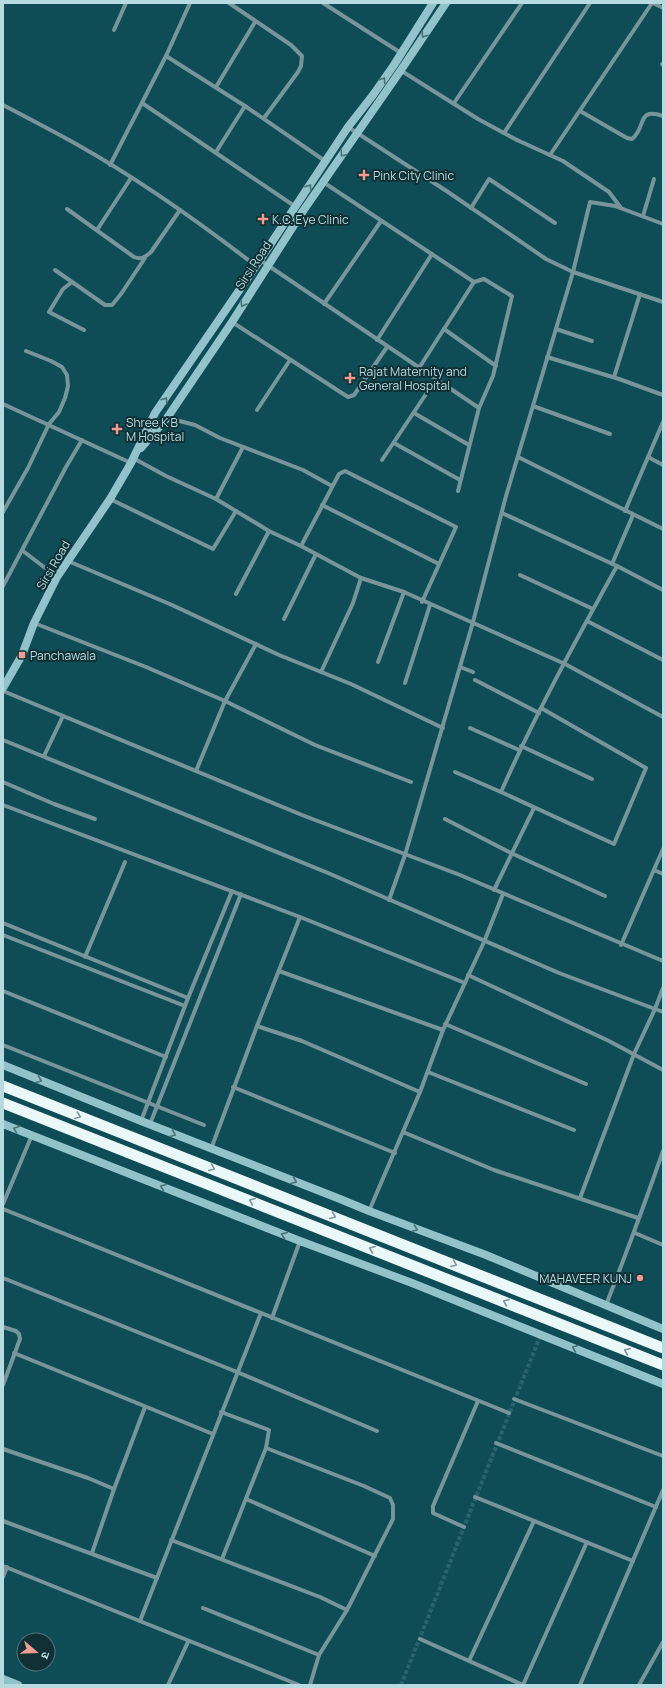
<svg xmlns="http://www.w3.org/2000/svg" width="666" height="1688" viewBox="0 0 666 1688" font-family="Manrope,'Noto Sans Devanagari',sans-serif">
	<style>
		.lines { fill: none; stroke-linecap: round; stroke-linejoin: round }
		.street-tunnel { stroke: #28626b; stroke-width: 4; stroke-dasharray: 4 2; stroke-linecap: butt }
		.street { stroke: #77959a; stroke-width: 4 }
		.secondary { stroke: #92c2ca; stroke-width: 8 }
		.highway { stroke: #eaf8fa; stroke-width: 11 }
		.oneway { stroke: #4a7278 }
		.oneway2 { stroke: #7d9498 }
		.poi-dot { fill: #f59c90; stroke: #103035; stroke-width: 1.5 }
		.labels { text-anchor: middle; dominant-baseline: central; stroke-width: 4; stroke-linejoin: round; paint-order: stroke }
		.poi-label { font-size: 12px; fill: #b7dae0; stroke: #103035; text-anchor: start }
		.street-label { font-size: 12px; fill: #b7dae0; stroke: #103035 }
	</style>
	<rect width="100%" height="100%" fill="#0f4d56"/>
	<g class="lines">
		<polyline class="street-tunnel" points="401,1685 541,1334"/>
		<g class="street">
			<polyline points="229,3 291,45 302,56 301,66 298,72 264,118"/>
			<polyline points="323,3 401,53"/>
			<polyline points="653,3 663,8"/>
			<polyline points="114,30 126,3"/>
			<polyline points="166,56 245,106 325,161"/>
			<polyline points="662,64 663,65"/>
			<polyline points="400,70 478,119 517,140 563,161 609,192 621,208"/>
			<polyline points="216,87 255,22"/>
			<polyline points="142,103 296,207"/>
			<polyline points="454,103 522,3"/>
			<path d="M3,105C28,118 53,131 78,145C140,180 199,222 256,266"/>
			<path d="M580,111L627,138L632,139C647,127 636,107 663,116"/>
			<polyline points="348,127 448,192 546,259 573,272 663,302"/>
			<polyline points="504,133 590,3"/>
			<polyline points="216,152 245,106"/>
			<polyline points="550,155 652,3"/>
			<polyline points="110,165 166,56 190,3"/>
			<polyline points="323,182 474,282 419,368"/>
			<polyline points="471,208 489,179 555,223"/>
			<path d="M67,209L134,257C142,260 145,257 151,252L180,210"/>
			<polyline points="643,216 654,179"/>
			<polyline points="97,230 131,178"/>
			<polyline points="260,260 479,408"/>
			<polyline points="55,270 105,305 112,305 121,294 145,258"/>
			<polyline points="72,282 63,289 49,312 84,330"/>
			<polyline points="324,304 381,221"/>
			<polyline points="232,322 348,397 354,395 387,347"/>
			<polyline points="444,329 496,366"/>
			<polyline points="556,329 592,341"/>
			<polyline points="377,340 432,254"/>
			<polyline points="547,357 619,379 663,395"/>
			<polyline points="614,377 640,294"/>
			<polyline points="3,404 131,463"/>
			<polyline points="533,406 610,434"/>
			<polyline points="257,410 290,360"/>
			<polyline points="414,413 469,445"/>
			<polyline points="168,418 195,425 220,438 303,470 332,486"/>
			<polyline points="394,443 460,480"/>
			<polyline points="518,457 663,529"/>
			<polyline points="648,457 663,465"/>
			<polyline points="133,458 166,476 216,499 269,531 301,546 361,578 404,592 565,664 663,717"/>
			<polyline points="382,460 436,379"/>
			<polyline points="458,491 479,408 493,376 512,296 484,279 474,282"/>
			<polyline points="110,499 213,549 236,511"/>
			<polyline points="216,499 243,447"/>
			<polyline points="322,505 439,564"/>
			<polyline points="625,511 663,422"/>
			<polyline points="3,512 28,468 49,424 59,412 65,398 68,386 67,375 62,367 51,361 26,351"/>
			<polyline points="502,513 617,566 663,590"/>
			<polyline points="301,546 339,474 345,471 456,527 422,602"/>
			<polyline points="23,551 57,577"/>
			<polyline points="68,561 172,605 279,655 351,684 443,728"/>
			<polyline points="612,564 633,515"/>
			<polyline points="520,575 593,609"/>
			<polyline points="3,586 66,467 82,440"/>
			<polyline points="236,594 269,531"/>
			<polyline points="284,619 316,554"/>
			<polyline points="587,621 663,660"/>
			<polyline points="34,623 146,667 225,701 315,745 411,782"/>
			<polyline points="378,662 404,592"/>
			<polyline points="460,667 473,672"/>
			<polyline points="321,672 353,603 361,578"/>
			<polyline points="475,680 539,713"/>
			<polyline points="405,683 430,605"/>
			<polyline points="3,691 302,815 460,875 663,961"/>
			<path d="M541,708L646,768L614,844L501,792C535,715 576,640 617,566"/>
			<polyline points="470,728 519,750"/>
			<polyline points="3,740 328,873 559,973 663,1012"/>
			<polyline points="521,746 592,779"/>
			<polyline points="44,756 63,716"/>
			<polyline points="196,771 225,701 256,644"/>
			<polyline points="455,772 501,792"/>
			<polyline points="3,782 54,804 95,819"/>
			<polyline points="3,805 300,917 465,983"/>
			<polyline points="445,819 511,853 605,896"/>
			<polyline points="654,870 663,874"/>
			<polyline points="494,890 534,808"/>
			<polyline points="389,900 405,855 473,622 506,496 573,272 590,202 615,206 663,224"/>
			<polyline points="3,923 188,998"/>
			<polyline points="3,935 185,1006"/>
			<polyline points="621,945 663,849"/>
			<polyline points="85,957 125,862"/>
			<polyline points="279,971 443,1030"/>
			<polyline points="468,975 609,1041 663,1070"/>
			<polyline points="3,991 166,1057"/>
			<polyline points="445,1024 586,1084"/>
			<polyline points="257,1026 302,1041 420,1092"/>
			<polyline points="3,1045 204,1125"/>
			<polyline points="428,1072 574,1130"/>
			<polyline points="233,1087 395,1153"/>
			<polyline points="141,1121 188,998 232,891"/>
			<polyline points="150,1124 241,894"/>
			<polyline points="403,1132 494,1170 638,1218"/>
			<polyline points="211,1149 257,1026 300,917"/>
			<polyline points="580,1198 634,1054 655,1009 663,988"/>
			<polyline points="3,1204 32,1135"/>
			<polyline points="3,1209 509,1413"/>
			<polyline points="369,1211 420,1092 443,1030 484,942 503,894"/>
			<polyline points="635,1233 663,1245"/>
			<polyline points="3,1278 237,1372 377,1431"/>
			<path d="M606,1305C626,1254 645,1203 663,1151"/>
			<polyline points="272,1318 300,1241"/>
			<polyline points="3,1327 16,1331 19,1334 20,1339 3,1385"/>
			<polyline points="14,1353 213,1434"/>
			<polyline points="514,1399 663,1456"/>
			<polyline points="221,1412 269,1430 266,1448 222,1559"/>
			<polyline points="496,1443 656,1507"/>
			<polyline points="266,1448 364,1486 390,1498 393,1505 393,1519 347,1610 319,1655 310,1685"/>
			<polyline points="3,1449 88,1478 114,1489"/>
			<polyline points="475,1497 633,1561"/>
			<polyline points="246,1499 375,1556"/>
			<polyline points="3,1521 157,1578"/>
			<polyline points="464,1527 433,1513 433,1506 478,1401"/>
			<polyline points="171,1540 320,1597 347,1610"/>
			<polyline points="92,1553 114,1489 145,1407"/>
			<path d="M3,1566C102,1605 200,1646 299,1685"/>
			<polyline points="3,1577 7,1567"/>
			<polyline points="203,1608 319,1655"/>
			<polyline points="140,1621 261,1313"/>
			<polyline points="420,1639 523,1685"/>
			<polyline points="469,1661 534,1521"/>
			<polyline points="168,1685 188,1642"/>
			<polyline points="523,1685 587,1542"/>
			<polyline points="580,1685 663,1490"/>
			<polyline points="639,1685 663,1642"/>
		</g>
		<g class="secondary">
			<polyline points="141,448 167,418 232,322 303,211 401,70 446,3"/>
			<polyline points="3,688 22,655 34,623 57,577 110,499 131,463 155,413 260,260 348,127 373,95 394,65 433,3"/>
			<polyline points="3,1065 141,1121 340,1199 369,1211 486,1255 663,1329"/>
			<polyline points="3,1124 300,1241 412,1283 663,1384"/>
			<polyline points="3,1679 18,1685"/>
		</g>
		<g class="highway">
			<polyline points="3,1086 663,1348"/>
			<polyline points="3,1103 663,1365"/>
		</g>
	</g>
	<defs><path id="oneway-chevron" d="M-2-3.5L2.5 0L-2 3.5" fill="none" stroke-width="1.6" stroke-linecap="round" stroke-linejoin="round"/></defs>
	<g class="oneway">
		<use href="#oneway-chevron" transform="translate(424 35) rotate(124)"/>
		<use href="#oneway-chevron" transform="translate(383 80) rotate(-56)"/>
		<use href="#oneway-chevron" transform="translate(343 154) rotate(126)"/>
		<use href="#oneway-chevron" transform="translate(309 187) rotate(-57)"/>
		<use href="#oneway-chevron" transform="translate(243 304) rotate(121)"/>
		<use href="#oneway-chevron" transform="translate(165 400) rotate(-56)"/>
		<use href="#oneway-chevron" transform="translate(39 1080) rotate(22)"/>
		<use href="#oneway-chevron" transform="translate(16 1129) rotate(-160)"/>
		<use href="#oneway-chevron" transform="translate(173 1134) rotate(22)"/>
		<use href="#oneway-chevron" transform="translate(294 1181) rotate(21)"/>
		<use href="#oneway-chevron" transform="translate(163 1187) rotate(-158)"/>
		<use href="#oneway-chevron" transform="translate(415 1229) rotate(20)"/>
		<use href="#oneway-chevron" transform="translate(284 1235) rotate(-158)"/>
		<use href="#oneway-chevron" transform="translate(575 1348) rotate(-158)"/>
	</g>
	<g class="oneway2">
		<use href="#oneway-chevron" transform="translate(78 1116) rotate(21)"/>
		<use href="#oneway-chevron" transform="translate(212 1168) rotate(21)"/>
		<use href="#oneway-chevron" transform="translate(252 1201) rotate(-158)"/>
		<use href="#oneway-chevron" transform="translate(333 1216) rotate(21)"/>
		<use href="#oneway-chevron" transform="translate(372 1249) rotate(-158)"/>
		<use href="#oneway-chevron" transform="translate(454 1264) rotate(22)"/>
		<use href="#oneway-chevron" transform="translate(506 1302) rotate(-158)"/>
		<use href="#oneway-chevron" transform="translate(627 1351) rotate(-158)"/>
	</g>
	<g class="poi-dot">
		<path d="M362 169h4v4h4v4h-4v4h-4v-4h-4v-4h4z"/>
		<path d="M261 213h4v4h4v4h-4v4h-4v-4h-4v-4h4z"/>
		<path d="M348 372h4v4h4v4h-4v4h-4v-4h-4v-4h4z"/>
		<path d="M115 423h4v4h4v4h-4v4h-4v-4h-4v-4h4z"/>
		<rect x="18" y="651" width="8" height="8" rx="2"/>
		<circle cx="640" cy="1278" r="4"/>
	</g>
	<g class="labels">
		<g class="poi-label">
			<text x="373" y="175">Pink City Clinic</text>
			<text x="272" y="219">K.C. Eye Clinic</text>
			<text x="359" y="371">Rajat Maternity and<tspan x="359" dy="14">General Hospital</tspan></text>
			<text x="126" y="422">Shree K B<tspan x="126" dy="14">M Hospital</tspan></text>
			<text x="30" y="655">Panchawala</text>
			<text x="632" y="1278" text-anchor="end">MAHAVEER KUNJ</text>
		</g>
		<g class="street-label">
			<text transform="translate(253 265) rotate(-57)">Sirsi Road</text>
			<text transform="translate(53 565) rotate(-60)">Sirsi Road</text>
		</g>
	</g>
	<rect width="666" height="1688" fill="none" stroke="#b7dae0" stroke-width="8"/>
	<g transform="translate(36 1652) rotate(109)"><circle r="19" fill="#103035" stroke="#537479"/>
	<path d="M0-3L7 15L0 10L-7 15Z" fill="#f59c90"/>
	<text y="-6" font-size="11" font-weight="bold" text-anchor="middle" fill="#b7dae0">उ</text>
	</g>
</svg>
